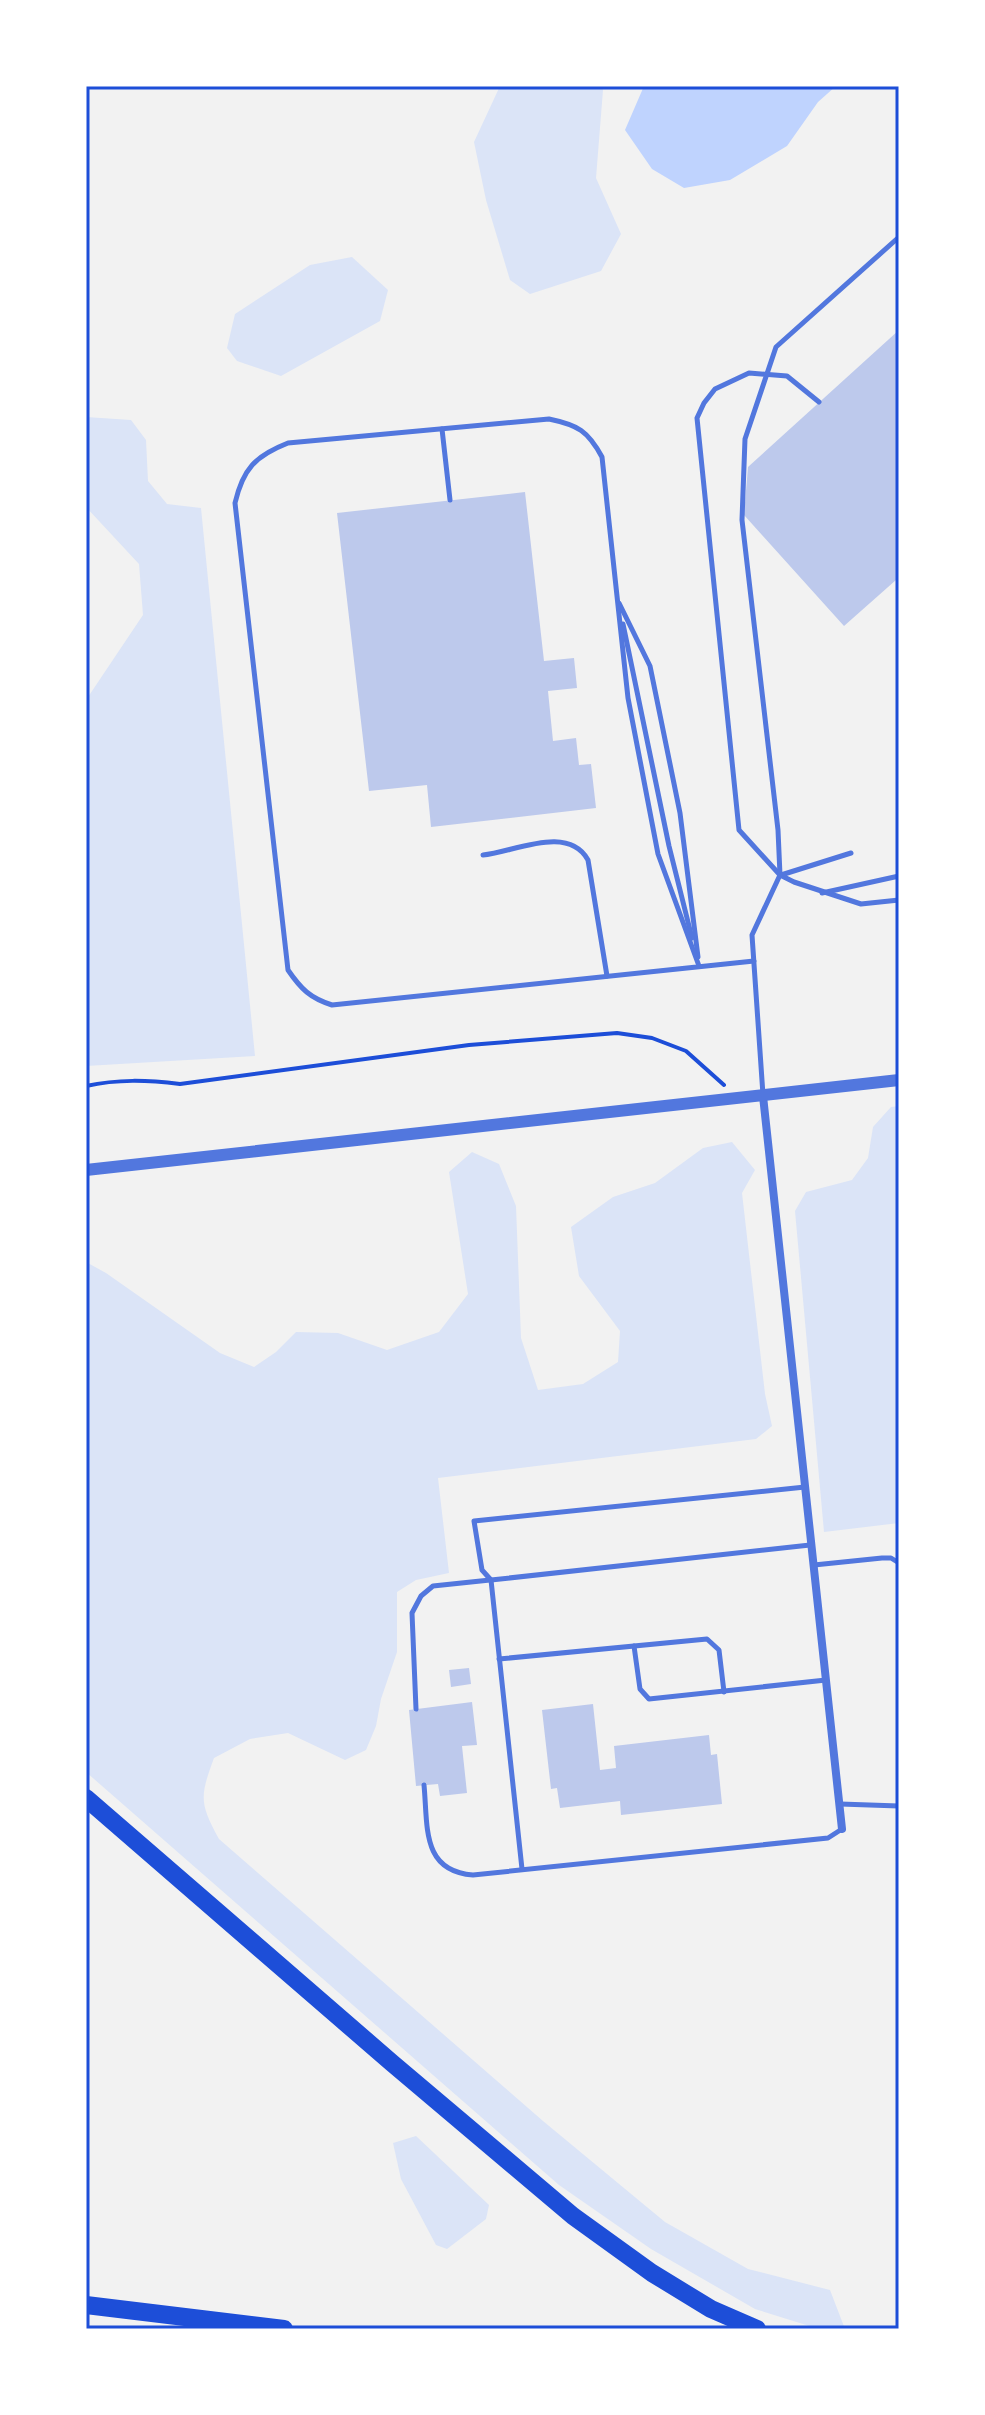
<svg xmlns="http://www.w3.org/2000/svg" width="985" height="2415" viewBox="0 0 985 2415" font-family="Rubik,sans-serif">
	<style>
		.green { fill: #dbe4f7 }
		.water { fill: #bfd3fe }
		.building { fill: #bdc9ec }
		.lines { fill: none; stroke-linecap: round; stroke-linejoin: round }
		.path { stroke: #1d4ed8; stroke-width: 4 }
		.service { stroke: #5277de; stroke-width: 5 }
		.minor { stroke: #5277de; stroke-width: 8 }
		.tertiary { stroke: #5277de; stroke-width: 12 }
		.motorway { stroke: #1d4ed8; stroke-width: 18 }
		.neatline { fill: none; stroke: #1d4ed8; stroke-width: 3 }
	</style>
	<rect width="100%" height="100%" fill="#f2f2f2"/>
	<g class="green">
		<polygon points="500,86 601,86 603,90 596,178 621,234 601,271 530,294 510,280 486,200 474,142"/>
		<polygon points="352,257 388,290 380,321 281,376 237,361 227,348 235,314 310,265"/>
		<polygon points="86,417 131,420 146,440 148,481 167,504 201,508 255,1056 86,1066 86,700 143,615 139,564 86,507"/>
		<polygon points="899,1106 899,1523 824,1532 795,1211 806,1192 852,1180 868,1158 873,1127 891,1107"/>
		<path d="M732,1142L755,1170L742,1193L765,1394L772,1426L756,1439L438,1478L449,1573L416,1580L397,1592V1652L381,1699L376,1726L366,1750L345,1760L288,1733L250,1739L214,1758C200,1796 199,1803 219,1839L543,2121L665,2222L748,2269L830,2290L845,2329H819L755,2309L651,2249L559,2185L86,1772V1262L106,1273L220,1353L254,1367L276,1352L296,1332L338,1333L387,1350L439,1332L468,1294L449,1172L472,1152L499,1164L516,1206L521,1338L538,1390L583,1384L618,1362L620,1331L579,1276L571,1227L613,1197L655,1183L703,1148Z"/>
		<polygon points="416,2136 489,2205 486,2219 447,2249 436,2245 401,2179 393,2143"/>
	</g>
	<polygon class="water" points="644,86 836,86 818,102 787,146 730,180 684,188 652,169 625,130"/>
	<g class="building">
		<polygon points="899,330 899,583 896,580 844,626 744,515 748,467"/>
		<polygon points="525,492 544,661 574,658 577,688 548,691 553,741 576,738 579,765 591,764 596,808 431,827 427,785 369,791 337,513"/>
		<polygon points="469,1668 471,1684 451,1687 449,1670"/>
		<polygon points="472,1702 477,1745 462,1746 467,1793 440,1796 438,1784 416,1786 409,1710"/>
		<polygon points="593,1704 600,1770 616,1768 614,1746 709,1735 711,1755 717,1754 722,1804 621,1815 620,1801 560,1808 557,1788 551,1789 542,1710"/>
	</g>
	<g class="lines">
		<path class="path" d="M86,1086C118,1079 147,1080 180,1084L469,1045L617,1033L652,1038L686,1051L724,1085"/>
		<g class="service">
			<polyline points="819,402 787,376 749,373 715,389 704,403 697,418 739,830 780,875 794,882 861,904 899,900"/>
			<polyline points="442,429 450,500"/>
			<polyline points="619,603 650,666 680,813 698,957"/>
			<polyline points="623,624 669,846 692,938"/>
			<path d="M483,855C514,852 568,824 588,860L607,976"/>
			<polyline points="781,875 851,853"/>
			<polyline points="822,893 899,876"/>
			<path d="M699,966L658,854L628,698L602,457C588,431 578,425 549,419L288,443C255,456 243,469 235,503L288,970C301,989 310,998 332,1005L754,961"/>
			<polyline points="763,1095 752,935 780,875 778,830 742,520 745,439 776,347 899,237"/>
			<polyline points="814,1565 882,1558 891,1558 899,1563"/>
			<polyline points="491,1580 482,1570 474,1521 805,1487"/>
			<polyline points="634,1646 640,1689 649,1699 826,1680"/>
			<polyline points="499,1659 707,1639 719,1650 724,1692"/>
			<polyline points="416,1709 412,1613 421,1596 433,1586 490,1580"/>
			<path d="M424,1785C428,1826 421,1871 473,1875L828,1838L842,1829"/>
			<polyline points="840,1804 899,1806"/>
			<polyline points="522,1869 491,1580 810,1545"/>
		</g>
		<polyline class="minor" points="763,1096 842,1829"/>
		<polyline class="tertiary" points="86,1170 899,1080"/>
		<g class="motorway">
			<polyline points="86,1798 392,2063 573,2216 652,2273 711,2309 757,2329"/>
			<polyline points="86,2305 284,2329"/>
		</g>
	</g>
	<rect width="985" height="2415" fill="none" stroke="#ffffff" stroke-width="176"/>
	<rect x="88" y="88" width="809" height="2239" class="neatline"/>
</svg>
